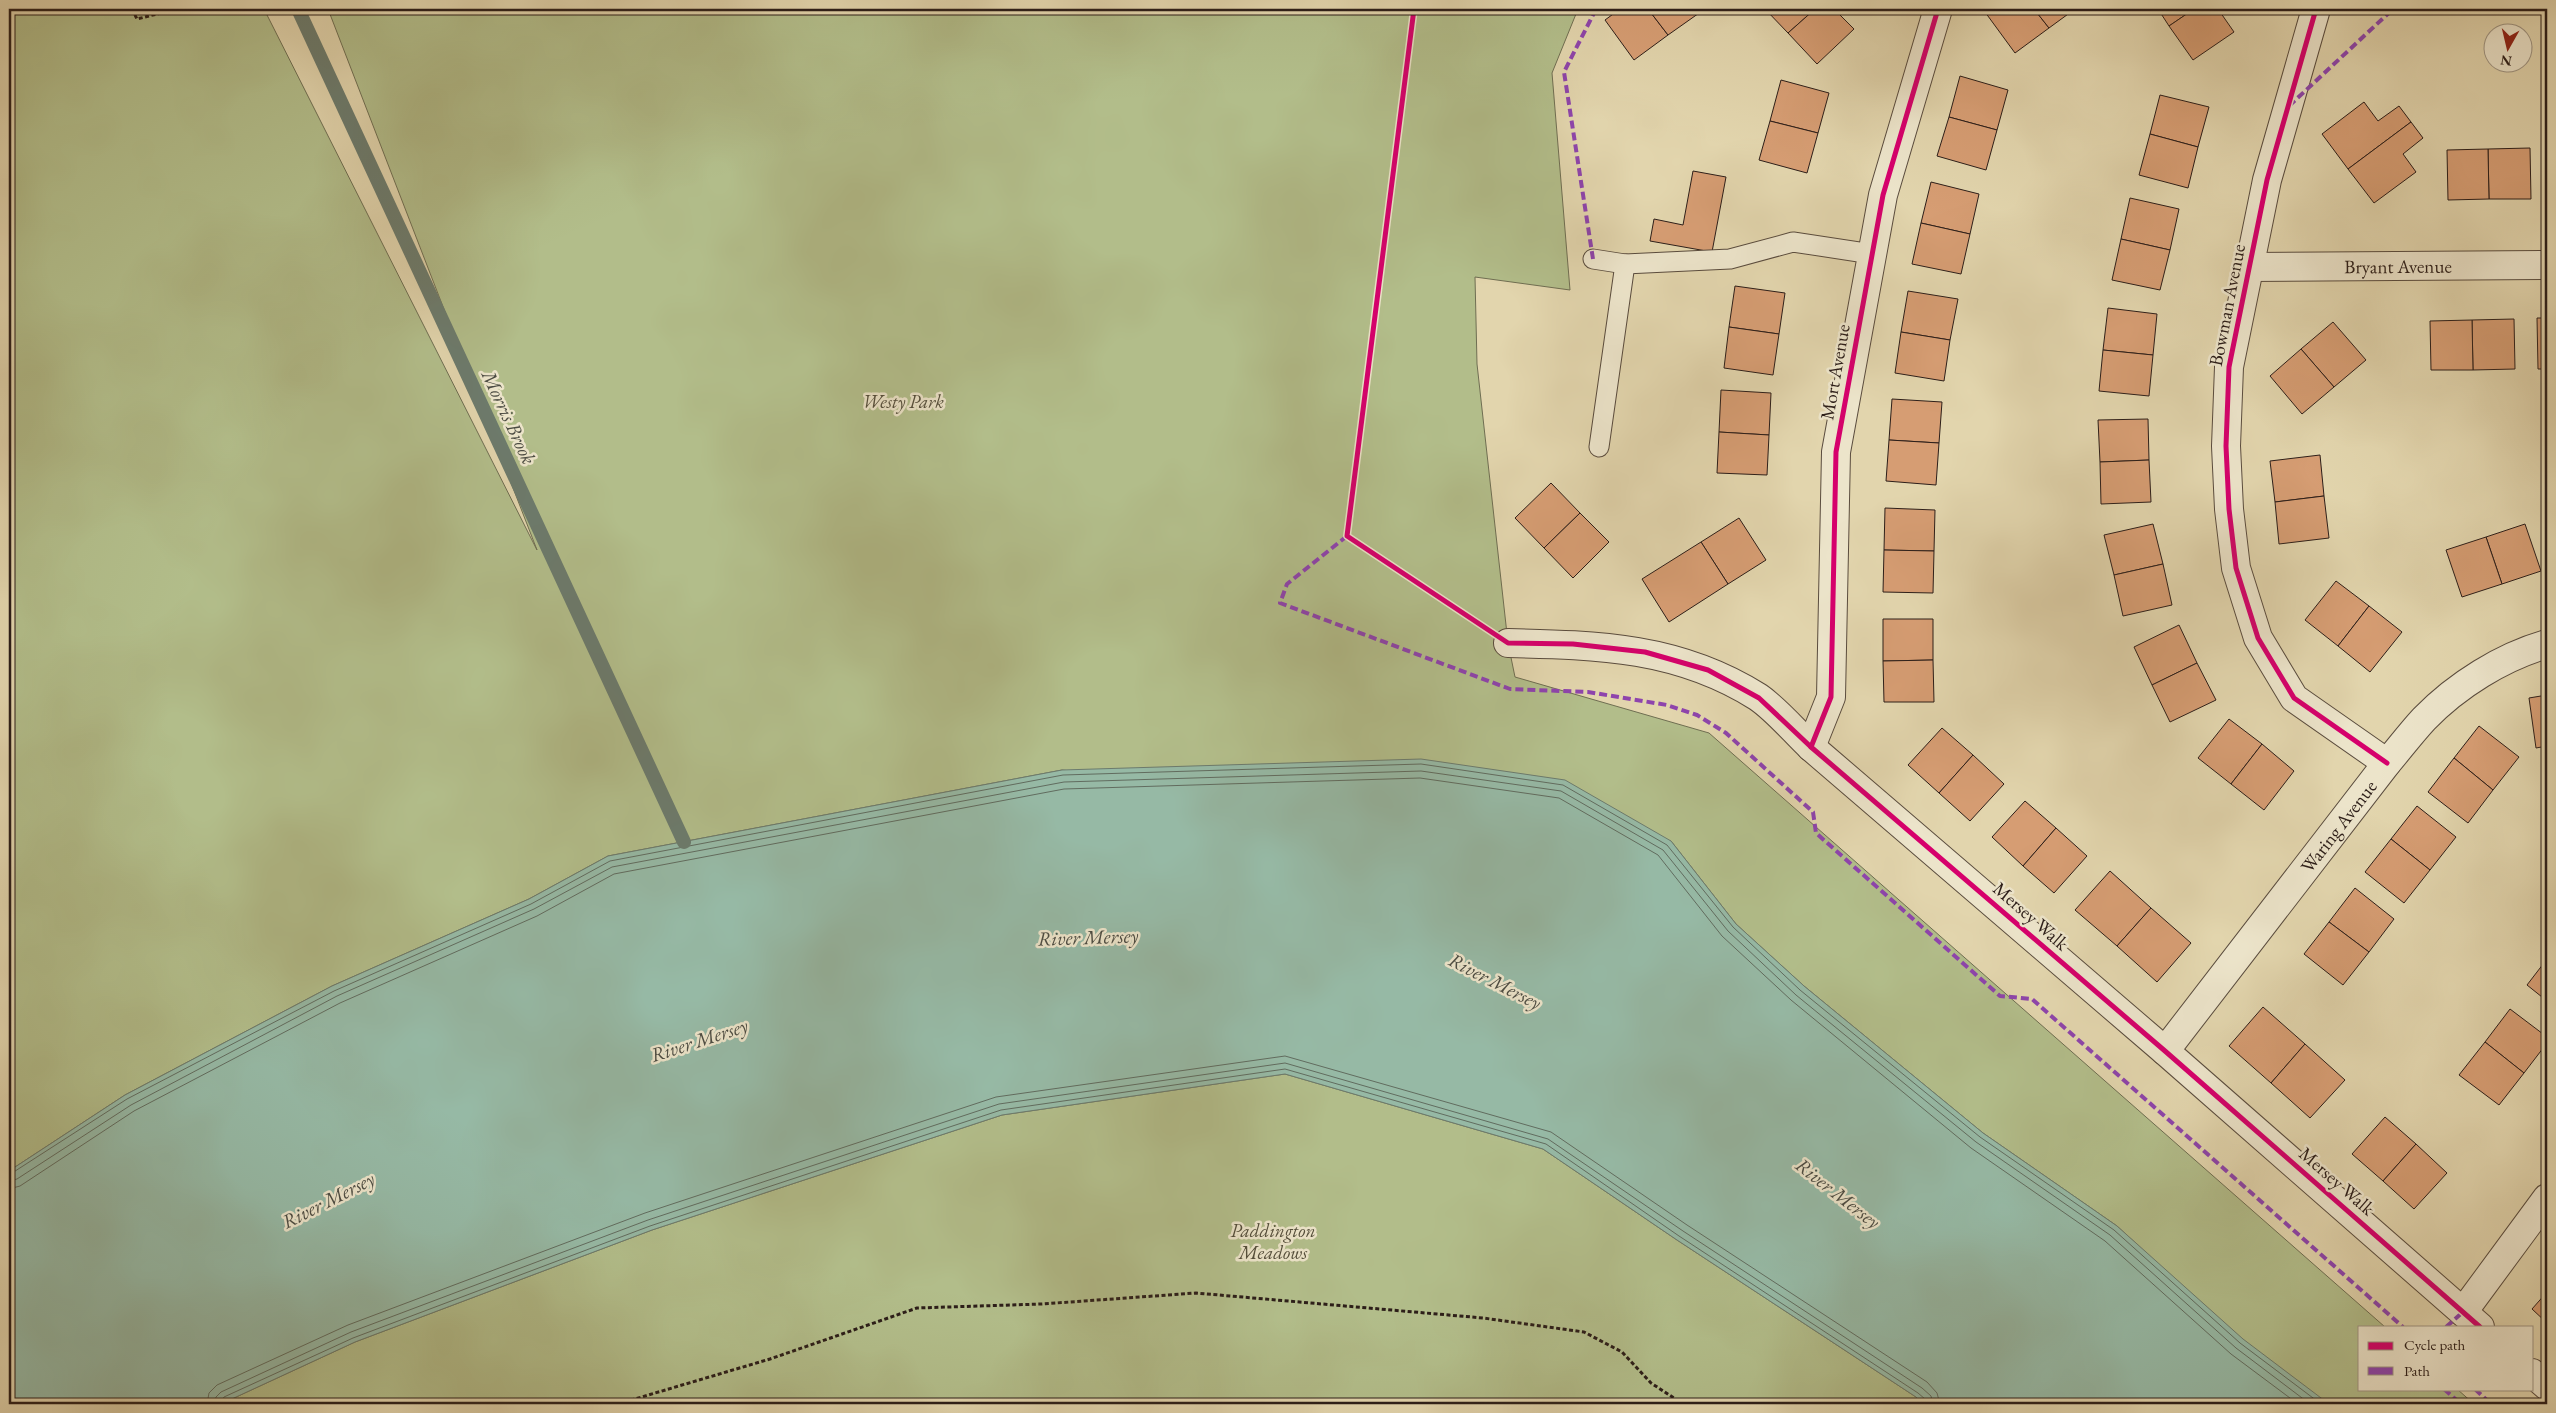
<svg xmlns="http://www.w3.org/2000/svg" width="2556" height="1413" viewBox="0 0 2556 1413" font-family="'EB Garamond',serif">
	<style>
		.green { fill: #b2bd8a; stroke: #6f6e52 }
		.water { fill: #96b9a5; stroke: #6c7b6d }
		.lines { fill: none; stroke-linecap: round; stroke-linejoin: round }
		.shore { stroke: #616c5f; stroke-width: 1 }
		.stream { stroke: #6c7b6d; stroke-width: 14 }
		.building { fill: #d69d73; stroke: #2c1e19 }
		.service-casing { stroke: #5a4c3e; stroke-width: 21 }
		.minor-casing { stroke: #5a4c3e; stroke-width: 30 }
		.path { stroke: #2c1e19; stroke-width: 3; stroke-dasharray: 4 2.5; stroke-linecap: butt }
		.service { stroke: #ece4ca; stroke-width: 19 }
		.minor { stroke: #ece4ca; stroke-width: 28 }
		.quiet { stroke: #8e44ad; stroke-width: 4; stroke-dasharray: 8 4; stroke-linecap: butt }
		.cycleway-casing { stroke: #ece4ca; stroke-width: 8 }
		.cycleway { stroke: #d6006c; stroke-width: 5 }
		.labels { text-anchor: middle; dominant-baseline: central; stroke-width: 5; stroke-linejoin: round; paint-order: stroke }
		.street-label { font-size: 19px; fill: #2c1e19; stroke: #ece4ca }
		.park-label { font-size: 19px; font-style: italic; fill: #544e3b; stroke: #ece4ca }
		.water-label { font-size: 20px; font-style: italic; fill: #4c4c43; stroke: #ece4ca }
	</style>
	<rect width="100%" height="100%" fill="#e2d5ad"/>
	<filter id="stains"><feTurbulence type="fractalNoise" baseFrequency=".004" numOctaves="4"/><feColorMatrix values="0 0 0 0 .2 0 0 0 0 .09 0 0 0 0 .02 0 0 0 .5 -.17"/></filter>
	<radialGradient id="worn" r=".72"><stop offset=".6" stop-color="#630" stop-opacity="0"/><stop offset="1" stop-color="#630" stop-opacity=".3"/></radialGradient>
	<g class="green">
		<polygon points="9,9 264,9 537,550 328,9 1578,9 1552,73 1570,290 1475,277 1477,364 1508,643 1515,677 1709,733 2385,1327 2360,1327 2360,1389 2457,1389 2474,1404 2310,1404 2117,1226 1983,1133 1804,986 1736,924 1671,841 1062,770 608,856 529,899 332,986 125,1095 9,1171"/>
		<polygon points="1285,1074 1543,1149 1677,1240 1916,1397 1923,1404 221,1404 355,1342 652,1230 1002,1115"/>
	</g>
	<polygon class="water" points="1421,759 1565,780 1671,841 1736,924 1804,986 1983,1133 2117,1226 2243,1339 2329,1404 1923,1404 1916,1397 1677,1240 1543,1149 1285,1074 1002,1115 652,1230 355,1342 221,1404 9,1404 9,1171 125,1095 332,986 529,899 608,856 1062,770"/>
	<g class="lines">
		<g class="shore">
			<polyline points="9,1175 127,1099 334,991 531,904 610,861 1063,775 1421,764 1563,785 1667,845 1733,927 1800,990 1980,1137 2114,1230 2240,1343 2321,1404"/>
			<polyline points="9,1181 17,1179 131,1105 337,996 534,909 612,867 1064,782 1421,771 1561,791 1663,850 1728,931 1796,995 1976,1142 2110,1235 2236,1348 2310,1404"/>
			<polyline points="9,1189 20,1186 134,1111 340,1003 537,916 614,874 1064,789 1420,778 1559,798 1658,855 1722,936 1791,1000 1971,1148 2105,1241 2231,1354 2298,1404"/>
			<polyline points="207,1404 209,1393 217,1385 348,1325 645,1213 996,1097 1285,1056 1551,1132 1687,1225 1927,1382 1937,1393 1940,1404"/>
			<polyline points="214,1404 216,1397 221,1392 351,1332 648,1220 999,1104 1285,1063 1548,1139 1683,1231 1922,1388 1931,1396 1933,1404"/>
			<polyline points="220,1404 224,1397 353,1338 650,1226 1001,1110 1285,1069 1546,1144 1679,1236 1918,1393 1925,1399 1926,1404"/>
		</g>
		<polyline class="stream" points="298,9 684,842"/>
	</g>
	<g class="building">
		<polygon points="1620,9 1648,9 1668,35 1634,60 1605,20"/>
		<polygon points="1648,9 1700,9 1702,11 1668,35"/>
		<polygon points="1765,9 1815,9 1788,33"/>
		<polygon points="1815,9 1834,9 1854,29 1817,64 1788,33"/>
		<polygon points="1990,9 2034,9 2049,28 2015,53 1985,12"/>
		<polygon points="2034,9 2075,9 2049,28"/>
		<polygon points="2158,9 2194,9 2169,26"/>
		<polygon points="2194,9 2218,9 2234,32 2193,60 2169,26"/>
		<polygon points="1960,76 2008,90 1997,130 1949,117"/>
		<polygon points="1781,80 1829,93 1818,133 1770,121"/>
		<polygon points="2160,95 2209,107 2198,147 2150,134"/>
		<polygon points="2364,102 2378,121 2399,106 2411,122 2348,169 2322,134"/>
		<polygon points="1949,117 1997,130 1986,170 1937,156"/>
		<polygon points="1770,121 1818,133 1807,173 1759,160"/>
		<polygon points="2411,122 2423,138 2403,154 2416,172 2374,203 2348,169"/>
		<polygon points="2150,134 2198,147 2188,188 2139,175"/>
		<polygon points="2530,148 2531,199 2489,199 2488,149"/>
		<polygon points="2488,149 2489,199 2448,200 2447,150"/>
		<polygon points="1693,171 1726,177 1712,252 1650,241 1654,219 1683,225"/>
		<polygon points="1931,182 1979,194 1970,234 1921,223"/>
		<polygon points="2130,198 2179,209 2170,250 2121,239"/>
		<polygon points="1921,223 1970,234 1961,274 1912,264"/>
		<polygon points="2121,239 2170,250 2160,290 2112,280"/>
		<polygon points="1735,286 1785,293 1779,334 1729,327"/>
		<polygon points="1908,291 1958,299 1950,340 1901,332"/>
		<polygon points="2108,308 2157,314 2153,355 2103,350"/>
		<polygon points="2537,318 2547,318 2547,369 2538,369"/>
		<polygon points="2514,319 2515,369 2473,370 2472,320"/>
		<polygon points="2472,320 2473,370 2431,370 2430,321"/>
		<polygon points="2333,322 2366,360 2334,387 2301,349"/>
		<polygon points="1729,327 1779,334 1773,375 1724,368"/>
		<polygon points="1901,332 1950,340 1944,381 1895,373"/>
		<polygon points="2301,349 2334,387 2302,414 2270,376"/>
		<polygon points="2103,350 2153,355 2149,396 2099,391"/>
		<polygon points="1721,390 1771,393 1769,435 1719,432"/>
		<polygon points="1892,399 1942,402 1939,443 1889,440"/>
		<polygon points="2148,419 2149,460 2100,462 2098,420"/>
		<polygon points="1719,432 1769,435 1767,475 1717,473"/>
		<polygon points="1889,440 1939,443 1936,485 1886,481"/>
		<polygon points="2320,455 2324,496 2275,502 2270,461"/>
		<polygon points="2149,460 2151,502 2101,504 2100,462"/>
		<polygon points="1551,483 1580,513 1544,548 1515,518"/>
		<polygon points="2324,496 2329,538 2279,544 2275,502"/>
		<polygon points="1885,508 1935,510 1934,551 1884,550"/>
		<polygon points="1580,513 1609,542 1573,578 1544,548"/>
		<polygon points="1739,518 1766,560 1728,584 1701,542"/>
		<polygon points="2153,524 2163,564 2114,575 2104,535"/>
		<polygon points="2525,524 2541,571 2502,584 2486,537"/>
		<polygon points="2486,537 2502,584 2462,597 2446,550"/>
		<polygon points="1701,542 1728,584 1669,622 1642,579"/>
		<polygon points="1884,550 1934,551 1933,593 1883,592"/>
		<polygon points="2163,564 2172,605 2123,616 2114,575"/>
		<polygon points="2336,581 2369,606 2338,646 2305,620"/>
		<polygon points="2369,606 2402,632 2370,672 2338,646"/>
		<polygon points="1883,619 1933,619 1933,660 1883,661"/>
		<polygon points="2179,625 2197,663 2152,685 2134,647"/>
		<polygon points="1933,660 1934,702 1884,702 1883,661"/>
		<polygon points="2197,663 2216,700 2170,722 2152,685"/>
		<polygon points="2547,695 2547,746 2536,748 2529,698"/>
		<polygon points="2229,719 2262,744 2231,784 2198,758"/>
		<polygon points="2479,726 2519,757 2493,790 2454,758"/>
		<polygon points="1942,728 1973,755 1939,793 1908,765"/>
		<polygon points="2262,744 2294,771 2264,810 2231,784"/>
		<polygon points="1973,755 2004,784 1970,821 1939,793"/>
		<polygon points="2454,758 2493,790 2468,823 2428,792"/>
		<polygon points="2025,801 2056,828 2023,866 1992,837"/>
		<polygon points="2417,806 2456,837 2430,870 2391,839"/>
		<polygon points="2056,828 2087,856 2054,893 2023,866"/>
		<polygon points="2391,839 2430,870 2404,903 2365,872"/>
		<polygon points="2110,871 2151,908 2117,946 2075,910"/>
		<polygon points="2355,888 2394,919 2369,952 2329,922"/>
		<polygon points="2151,908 2191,943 2157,982 2117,946"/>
		<polygon points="2329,922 2369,952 2343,985 2304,954"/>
		<polygon points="2547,959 2547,1001 2527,985"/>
		<polygon points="2263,1007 2305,1044 2271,1083 2229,1046"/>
		<polygon points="2510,1009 2547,1037 2547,1043 2524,1073 2485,1042"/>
		<polygon points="2485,1042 2524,1073 2499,1105 2459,1075"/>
		<polygon points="2305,1044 2345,1080 2310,1118 2271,1083"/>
		<polygon points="2385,1117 2416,1144 2383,1181 2352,1154"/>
		<polygon points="2416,1144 2447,1173 2414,1209 2383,1181"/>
		<polygon points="2547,1292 2547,1323 2532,1309"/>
	</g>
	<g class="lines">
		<defs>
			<g id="service">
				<polyline points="1593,259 1625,264 1730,259 1793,242 1872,254"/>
				<polyline points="1599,447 1625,264"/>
			</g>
			<g id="minor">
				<polyline points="2316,9 2267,180 2229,367 2226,446 2229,509 2236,568 2258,638 2294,698 2387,763"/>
				<path id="s1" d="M2249,267L2547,265"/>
				<path d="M1508,643C1599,645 1679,647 1758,697C1777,710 1794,731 1811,747L2165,1051L2480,1327"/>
				<polyline points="1811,747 1831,697 1836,452 1883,195 1938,9"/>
				<path id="s2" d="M2165,1051L2387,763C2399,749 2411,733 2424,719C2457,685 2502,657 2547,644"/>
				<polyline points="2463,1312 2547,1198"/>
				<polyline points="2532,1373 2547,1386"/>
			</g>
		</defs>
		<use href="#service" class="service-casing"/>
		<use href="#minor" class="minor-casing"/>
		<g class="path">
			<polyline points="132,9 137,19 177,9"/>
			<polyline points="618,1404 770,1359 917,1308 1042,1304 1196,1293 1483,1318 1584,1332 1622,1352 1651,1383 1683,1404"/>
		</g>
		<use href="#service" class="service"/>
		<use href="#minor" class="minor"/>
		<g class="quiet">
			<polyline points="2289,106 2393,9"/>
			<polyline points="1593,259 1564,72 1596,9"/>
			<polyline points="1347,536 1287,584 1280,603 1510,689 1588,692 1667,705 1697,715 1726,733 1813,812 1816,833 2000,996 2032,999 2403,1327"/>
			<polyline points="2446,1327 2463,1312"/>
			<polyline points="2444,1389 2461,1404"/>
			<polyline points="2475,1389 2491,1404"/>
		</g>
		<defs>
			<g id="cycleway">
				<polyline points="1414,9 1347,536 1508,643 1573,644 1645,652 1708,670 1759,698 1811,747 2165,1051 2480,1327"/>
				<polyline points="2316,9 2267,180 2229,367 2226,446 2229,509 2236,568 2258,638 2294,698 2387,763"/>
				<polyline points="1811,747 1831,697 1836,452 1883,195 1938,9"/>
			</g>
		</defs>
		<use href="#cycleway" class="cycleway-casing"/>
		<use href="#cycleway" class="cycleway"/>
	</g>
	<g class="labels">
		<g class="street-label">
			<text stroke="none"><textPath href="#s1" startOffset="149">Bryant Avenue</textPath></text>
			<text transform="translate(2227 305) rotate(-79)">Bowman Avenue</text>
			<text transform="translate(1835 372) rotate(-80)">Mort Avenue</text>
			<text stroke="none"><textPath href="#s2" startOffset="284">Waring Avenue</textPath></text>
			<text transform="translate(2031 916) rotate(41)">Mersey Walk</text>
			<text transform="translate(2337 1181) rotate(41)">Mersey Walk</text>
		</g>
		<g class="park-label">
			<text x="903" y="401">Westy Park</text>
			<text x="1273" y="1230">Paddington<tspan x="1273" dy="22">Meadows</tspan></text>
		</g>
		<g class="water-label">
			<text transform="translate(509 417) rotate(65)">Morris Brook</text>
			<text transform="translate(1088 937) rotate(-2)">River Mersey</text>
			<text transform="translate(1495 981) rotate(27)">River Mersey</text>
			<text transform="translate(699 1040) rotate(-18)">River Mersey</text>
			<text transform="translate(1838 1193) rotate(38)">River Mersey</text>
			<text transform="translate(328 1200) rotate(-27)">River Mersey</text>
		</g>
	</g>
	<rect width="2556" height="1413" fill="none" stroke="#e2d5ad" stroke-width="30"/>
	<rect x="10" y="10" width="2536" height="1393" fill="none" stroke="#2c1e19" stroke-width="2.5"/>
	<rect x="15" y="15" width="2526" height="1383" fill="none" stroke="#2c1e19"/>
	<rect x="2358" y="1326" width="175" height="65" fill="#ece4ca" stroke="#9f9583"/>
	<rect x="2368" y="1342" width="25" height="8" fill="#d6006c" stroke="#9f9583"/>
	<text x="2404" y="1350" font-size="15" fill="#2c1e19">Cycle path</text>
	<rect x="2368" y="1367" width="25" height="8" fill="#8e44ad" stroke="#9f9583"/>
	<text x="2404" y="1376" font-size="15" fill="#2c1e19">Path</text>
	<g transform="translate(2508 48) rotate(188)"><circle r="24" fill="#ece4ca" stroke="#9f9583"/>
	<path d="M0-4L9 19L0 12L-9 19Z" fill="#8f2418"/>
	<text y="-8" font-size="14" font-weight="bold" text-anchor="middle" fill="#2c1e19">N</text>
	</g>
	<rect width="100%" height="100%" filter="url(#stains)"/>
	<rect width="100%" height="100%" fill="url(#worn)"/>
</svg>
